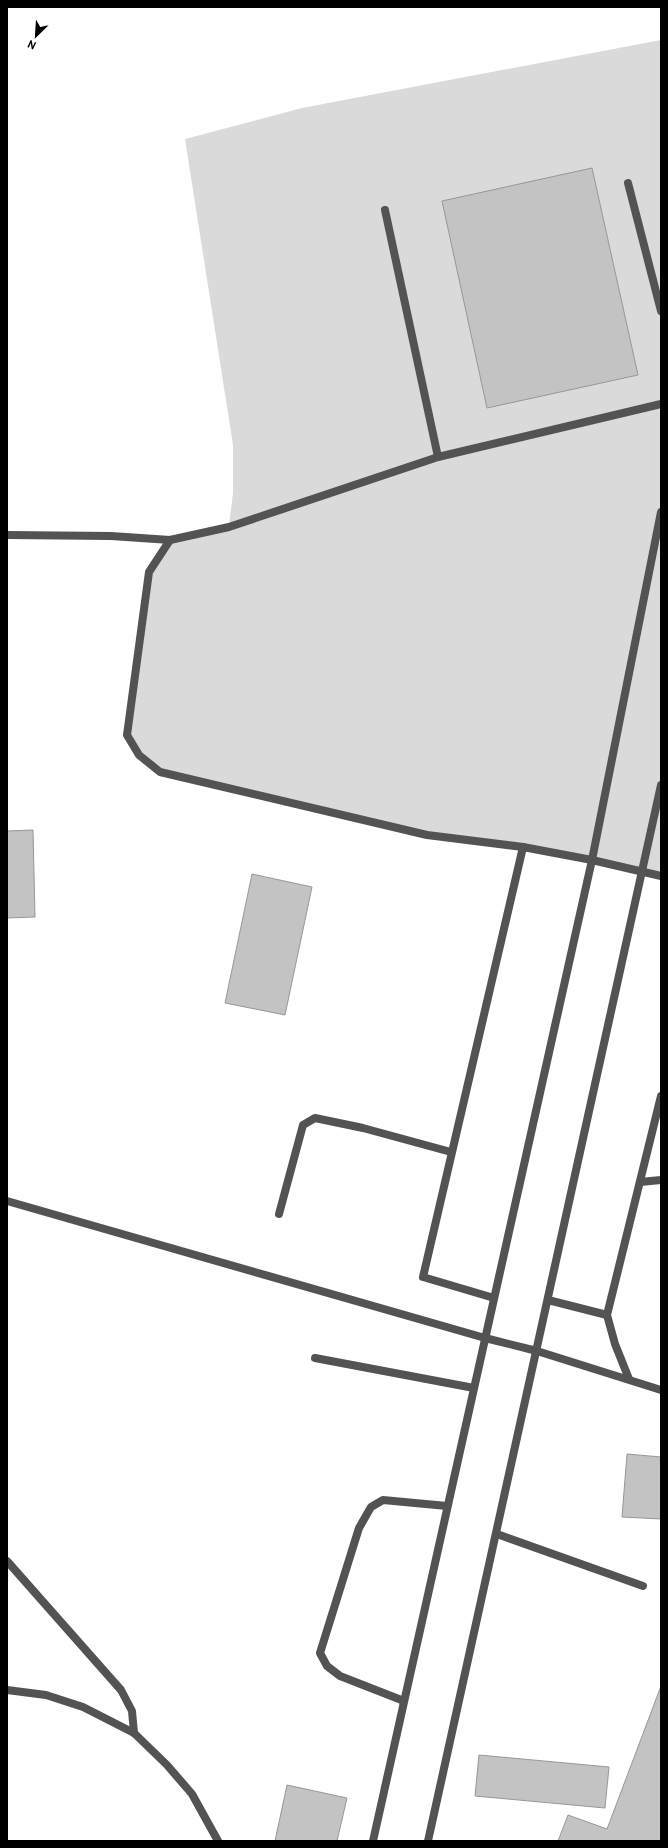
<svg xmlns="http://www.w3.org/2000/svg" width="668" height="1848" viewBox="0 0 668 1848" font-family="Overpass,sans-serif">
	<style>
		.green { fill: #dadada }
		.building { fill: #c3c3c3; stroke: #979797 }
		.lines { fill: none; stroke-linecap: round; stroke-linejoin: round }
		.service { stroke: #535353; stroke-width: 8 }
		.minor { stroke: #535353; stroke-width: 8 }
	</style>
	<rect width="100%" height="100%" fill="#fff"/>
	<polygon class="green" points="661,40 661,876 592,860 427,835 160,772 139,755 127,735 149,572 170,540 229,526 233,493 233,445 185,139 302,108"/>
	<g class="building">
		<polygon points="592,168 638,375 487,408 442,201"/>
		<polygon points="33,830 35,917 7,918 7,831"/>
		<polygon points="252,874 312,887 285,1015 225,1003"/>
		<polygon points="627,1454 661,1457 661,1519 622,1517"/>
		<polygon points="661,1686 661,1841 558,1841 568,1815 607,1829"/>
		<polygon points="479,1755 609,1767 605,1808 475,1796"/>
		<polygon points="287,1785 347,1798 337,1841 275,1841"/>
	</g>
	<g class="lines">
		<g class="service">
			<polyline points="628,183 661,311"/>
			<polyline points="385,210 438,457"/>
			<polyline points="7,535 111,536 170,540 229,527 438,457 661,404"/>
			<polyline points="170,540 149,572 127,735 139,755 160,772 427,835 523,847 592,860"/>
			<polyline points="640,1182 661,1180"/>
			<polyline points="279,1214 303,1125 315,1118 363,1128 451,1152"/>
			<polyline points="494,1298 423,1277 523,847"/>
			<polyline points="548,1300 607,1315 661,1096"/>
			<polyline points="315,1358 474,1388"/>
			<polyline points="497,1534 643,1586"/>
			<polyline points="7,1561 121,1690 132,1711 134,1733"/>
			<polyline points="404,1701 340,1676 327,1666 320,1653 359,1528 371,1507 383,1500 447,1506"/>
		</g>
		<g class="minor">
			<polyline points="592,860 661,876"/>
			<polyline points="7,1201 485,1338 537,1351 661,1390"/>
			<polyline points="607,1315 615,1344 629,1379"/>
			<polyline points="7,1690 46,1695 83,1707 134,1733 167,1765 192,1794 218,1841"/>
			<polyline points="373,1841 592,860 661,512"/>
			<polyline points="428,1841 661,785"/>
		</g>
	</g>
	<rect width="668" height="1848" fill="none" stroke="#000000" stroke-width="16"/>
	<g transform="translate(36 36) rotate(205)" stroke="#ffffff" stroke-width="3" paint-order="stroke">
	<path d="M0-3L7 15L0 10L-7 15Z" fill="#000000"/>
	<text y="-6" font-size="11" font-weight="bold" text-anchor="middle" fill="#000000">N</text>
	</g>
</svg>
